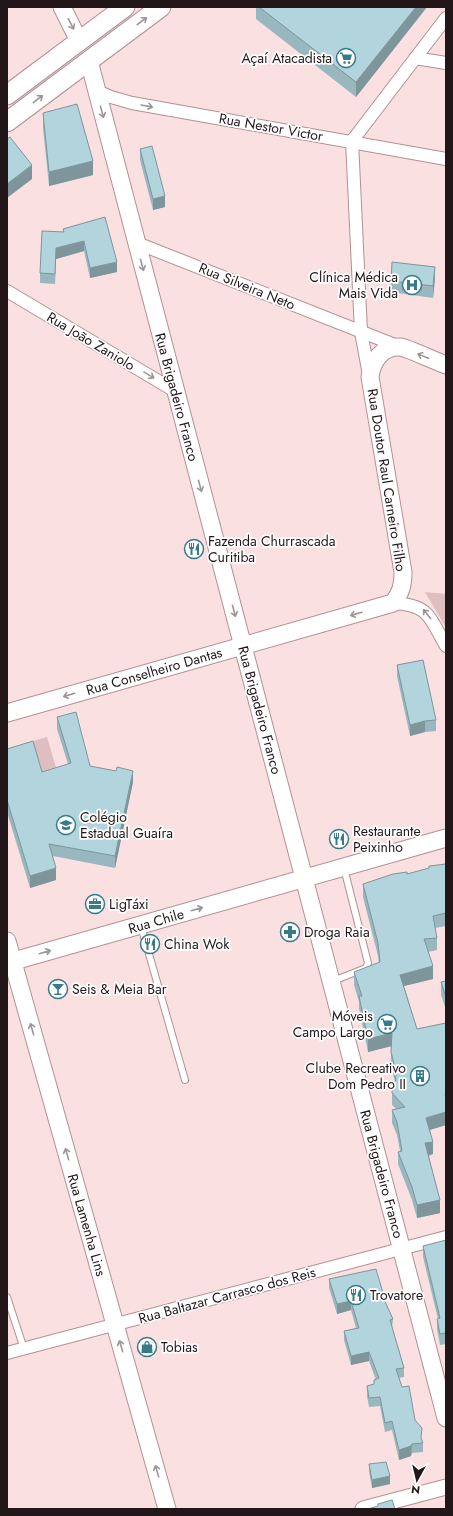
<svg xmlns="http://www.w3.org/2000/svg" width="453" height="1516" viewBox="0 0 453 1516" font-family="Jost,sans-serif">
	<style>
		.green { fill: #dfbec2 }
		.lines { fill: none; stroke-linecap: round; stroke-linejoin: round }
		.service-casing { stroke: #b19194; stroke-width: 8 }
		.minor-casing { stroke: #b19194; stroke-width: 14 }
		.tertiary-casing { stroke: #b19194; stroke-width: 17 }
		.secondary-casing { stroke: #b19194; stroke-width: 19 }
		.primary-casing { stroke: #b19194; stroke-width: 21 }
		.service { stroke: #fff; stroke-width: 6 }
		.minor { stroke: #fff; stroke-width: 12 }
		.tertiary { stroke: #fff; stroke-width: 15 }
		.secondary { stroke: #fff; stroke-width: 17 }
		.primary { stroke: #fff; stroke-width: 19 }
		.wall { fill: #99b7be }
		.shaded-wall { fill: #7d959b }
		.building { fill: #b2d5dd; stroke: #7d959b }
		.oneway { stroke: #9c9697 }
		.labels { text-anchor: middle; dominant-baseline: central; stroke-width: 3.5; stroke-linejoin: round; paint-order: stroke }
		.poi-label { font-size: 14px; fill: #221618; stroke: #fff; text-anchor: start }
		.street-label { font-size: 14px; fill: #221618; stroke: #fff }
	</style>
	<rect width="100%" height="100%" fill="#fbe0e2"/>
	<g class="green">
		<polygon points="425,592 446,594 446,628"/>
		<polygon points="47,737 56,767 42,772 33,741"/>
	</g>
	<g class="lines">
		<defs>
			<g id="service">
				<polyline points="141,926 185,1080"/>
				<polyline points="333,981 366,968 368,963 344,868"/>
				<polyline points="7,1297 24,1349"/>
			</g>
			<g id="minor">
				<polyline points="415,58 446,63"/>
				<polyline points="97,91 111,97 132,103 446,159"/>
				<polyline points="352,141 361,332 369,375"/>
				<polyline points="352,141 446,18"/>
				<polyline points="137,243 400,347"/>
				<polyline points="7,291 175,391"/>
				<path d="M393,603C430,605 429,617 446,646"/>
				<polyline points="7,1353 446,1237"/>
			</g>
			<polyline id="tertiary" points="363,1509 446,1487"/>
			<g id="secondary">
				<polyline points="62,7 79,41"/>
				<polyline points="89,61 446,1418"/>
				<path d="M7,713L393,603C401,593 403,585 403,572L370,377C372,361 382,346 400,347C408,348 437,362 446,365"/>
				<polyline points="7,941 167,1509"/>
				<polyline points="7,963 446,838"/>
			</g>
			<g id="primary">
				<polyline points="7,95 125,7"/>
				<polyline points="7,122 161,7"/>
			</g>
		</defs>
		<use href="#service" class="service-casing"/>
		<use href="#minor" class="minor-casing"/>
		<use href="#tertiary" class="tertiary-casing"/>
		<use href="#secondary" class="secondary-casing"/>
		<use href="#primary" class="primary-casing"/>
		<use href="#service" class="service"/>
		<use href="#minor" class="minor"/>
		<use href="#tertiary" class="tertiary"/>
		<use href="#secondary" class="secondary"/>
		<use href="#primary" class="primary"/>
	</g>
	<g class="wall">
		<polygon points="256,7 427,7 356,97 256,19"/>
		<polygon points="43,113 93,175 49,186 43,128"/>
		<polygon points="140,149 165,207 153,210 140,160"/>
		<polygon points="105,217 117,272 90,278 84,251 56,259 55,284 40,283 40,273 63,232 63,229"/>
		<polygon points="435,278 433,298 391,292 391,281"/>
		<polygon points="397,665 436,720 436,731 425,732 410,736 397,676"/>
		<polygon points="57,717 90,766 133,782 115,868 53,856 56,880 30,888 7,812 7,749 42,772 68,764 57,729"/>
		<polygon points="446,864 446,926 435,928 437,938 437,950 428,952 433,979 404,986 417,1029 446,1023 446,1125 430,1130 433,1154 429,1156 440,1213 417,1218 412,1200 398,1164 398,1152 400,1151 397,1135 392,1123 392,1110 396,1109 392,1105 392,1086 395,1082 391,1065 391,1046 368,1052 359,1009 359,1002 354,985 354,972 379,963 378,956 363,897 363,884 407,874"/>
		<polygon points="446,981 446,1010 441,995 441,982"/>
		<polygon points="446,1240 446,1344 440,1345 437,1329 437,1319 438,1319 423,1257 423,1246"/>
		<polygon points="329,1279 383,1297 393,1319 392,1328 404,1368 404,1377 399,1378 402,1387 415,1420 423,1443 423,1452 412,1453 411,1456 399,1460 392,1430 385,1432 380,1406 369,1407 367,1396 367,1386 374,1384 376,1380 369,1361 351,1365 344,1340 344,1331 356,1328 351,1310 337,1314 329,1288"/>
		<polygon points="369,1464 390,1484 372,1488 369,1472"/>
	</g>
	<g class="shaded-wall">
		<polygon points="416,7 427,7 356,97 356,82"/>
		<polygon points="93,161 93,175 49,186 49,172"/>
		<polygon points="32,165 32,179 7,198 7,184"/>
		<polygon points="165,196 165,207 153,210 153,199"/>
		<polygon points="84,241 84,251 56,259 55,284 56,248"/>
		<polygon points="117,262 117,272 90,278 90,268"/>
		<polygon points="435,267 435,278 433,298 433,286"/>
		<polygon points="425,721 425,732 410,736 410,725"/>
		<polygon points="133,771 133,782 115,868 115,856"/>
		<polygon points="56,868 56,880 30,888 30,876"/>
		<polygon points="433,966 433,979 400,987 400,975"/>
		<polygon points="392,1033 392,1046 368,1052 368,1039"/>
		<polygon points="446,1112 446,1125 426,1131 426,1118"/>
		<polygon points="433,1142 433,1154 425,1156 425,1143"/>
		<polygon points="440,1200 440,1213 417,1218 417,1205"/>
		<polygon points="351,1301 351,1310 337,1314 337,1304"/>
		<polygon points="369,1352 369,1361 351,1365 351,1356"/>
		<polygon points="412,1444 411,1456 399,1460 399,1450"/>
		<polygon points="390,1476 390,1484 372,1488 372,1480"/>
	</g>
	<g class="building">
		<polygon points="259,7 416,7 356,82"/>
		<polygon points="77,104 93,161 49,172 43,113"/>
		<polygon points="10,137 32,165 7,184 7,139"/>
		<polygon points="152,146 165,196 153,199 140,149"/>
		<polygon points="105,217 117,262 90,268 84,241 56,248 55,274 40,273 42,231 64,232 63,229"/>
		<polygon points="392,262 435,267 433,286 391,281"/>
		<polygon points="423,660 436,720 425,721 410,725 397,665"/>
		<polygon points="76,712 90,766 116,771 117,767 133,771 115,856 49,844 56,868 30,876 7,800 7,749 33,741 42,772 71,763 57,717"/>
		<polygon points="446,864 446,913 433,916 437,938 424,939 433,966 400,975 417,1029 446,1023 446,1094 445,1094 446,1098 446,1112 426,1118 433,1142 425,1143 440,1200 417,1205 412,1187 398,1152 402,1151 397,1122 392,1110 405,1107 392,1093 392,1086 396,1080 395,1076 397,1075 391,1052 392,1033 368,1039 359,996 362,996 354,972 380,962 378,943 363,884 393,874 407,872 407,874 429,868 429,866"/>
		<polygon points="446,981 446,997 441,982"/>
		<polygon points="446,1240 446,1333 440,1334 437,1319 440,1318 423,1246"/>
		<polygon points="376,1269 383,1293 381,1293 393,1319 390,1320 404,1368 396,1369 402,1387 409,1386 415,1420 422,1428 421,1438 423,1443 412,1444 411,1446 399,1450 392,1421 385,1423 380,1397 369,1398 367,1386 374,1384 374,1380 379,1378 369,1352 351,1356 344,1331 359,1328 351,1301 337,1304 329,1279"/>
		<polygon points="386,1462 390,1476 372,1480 369,1464"/>
		<polygon points="392,1500 395,1509 368,1509 378,1506 378,1504"/>
	</g>
	<defs><path id="oneway-shaft" d="M-6 0H5M1.5-3L5.5 0L1.5 3" fill="none" stroke-width="1.6" stroke-linecap="round" stroke-linejoin="round"/></defs>
	<g class="oneway">
		<use href="#oneway-shaft" transform="translate(142 21) rotate(-37)"/>
		<use href="#oneway-shaft" transform="translate(71 24) rotate(62)"/>
		<use href="#oneway-shaft" transform="translate(38 99) rotate(-37)"/>
		<use href="#oneway-shaft" transform="translate(147 106) rotate(10)"/>
		<use href="#oneway-shaft" transform="translate(102 112) rotate(75)"/>
		<use href="#oneway-shaft" transform="translate(142 265) rotate(75)"/>
		<use href="#oneway-shaft" transform="translate(423 356) rotate(-158)"/>
		<use href="#oneway-shaft" transform="translate(149 375) rotate(31)"/>
		<use href="#oneway-shaft" transform="translate(200 486) rotate(75)"/>
		<use href="#oneway-shaft" transform="translate(234 611) rotate(75)"/>
		<use href="#oneway-shaft" transform="translate(356 614) rotate(164)"/>
		<use href="#oneway-shaft" transform="translate(427 614) rotate(-128)"/>
		<use href="#oneway-shaft" transform="translate(69 695) rotate(164)"/>
		<use href="#oneway-shaft" transform="translate(197 909) rotate(-16)"/>
		<use href="#oneway-shaft" transform="translate(45 952) rotate(-16)"/>
		<use href="#oneway-shaft" transform="translate(32 1029) rotate(-106)"/>
		<use href="#oneway-shaft" transform="translate(67 1154) rotate(-106)"/>
		<use href="#oneway-shaft" transform="translate(121 1346) rotate(-106)"/>
		<use href="#oneway-shaft" transform="translate(157 1471) rotate(-106)"/>
	</g>
	<defs>
		<symbol id="supermarket-ring" viewBox="-11 -11 22 22"><circle r="9.5" fill="#fff" stroke="#367b89" stroke-width="1.5"/><path d="M-6-5.5h2.5l.6 2H6L4.5 2H-2.5L-4.4-4H-6ZM-1.5 3.2a1.3 1.3 0 1 0 .1 0ZM3 3.2a1.3 1.3 0 1 0 .1 0Z" fill="#367b89"/></symbol>
		<symbol id="hospital-ring" viewBox="-11 -11 22 22"><circle r="9.5" fill="#fff" stroke="#367b89" stroke-width="1.5"/><path d="M-5-5h3v3.5h4V-5h3V5h-3V1.5h-4V5h-3Z" fill="#367b89"/></symbol>
		<symbol id="restaurant-ring" viewBox="-11 -11 22 22"><circle r="9.5" fill="#fff" stroke="#367b89" stroke-width="1.5"/><path d="M-5-6h1v4h1v-4h1v4h1v-4h1v5L-1.5 .5V6h-2V.5L-5-1ZM5-6V6H3V1.5H1.5Q1.5-4 5-6Z" fill="#367b89"/></symbol>
		<symbol id="school-ring" viewBox="-11 -11 22 22"><circle r="9.5" fill="#fff" stroke="#367b89" stroke-width="1.5"/><path d="M0-5L7-2L0 1L-7-2ZM-4 1L0 2.5L4 1V4Q0 6-4 4Z" fill="#367b89"/></symbol>
		<symbol id="office-ring" viewBox="-11 -11 22 22"><circle r="9.5" fill="#fff" stroke="#367b89" stroke-width="1.5"/><path d="M-6-3h4V-5.5h4V-3h4V5H-6ZM-1-4.5V-3h2v-1.5ZM-6 0V1H6V0Z" fill="#367b89"/></symbol>
		<symbol id="pharmacy-ring" viewBox="-11 -11 22 22"><circle r="9.5" fill="#fff" stroke="#367b89" stroke-width="1.5"/><path d="M-2-6h4v4h4v4h-4v4h-4v-4h-4v-4h4Z" fill="#367b89"/></symbol>
		<symbol id="bar-ring" viewBox="-11 -11 22 22"><circle r="9.5" fill="#fff" stroke="#367b89" stroke-width="1.5"/><path d="M-6-5H6L.8 .8V4.5H3.5V6h-7V4.5H-.8V.8Z" fill="#367b89"/></symbol>
		<symbol id="building-ring" viewBox="-11 -11 22 22"><circle r="9.5" fill="#fff" stroke="#367b89" stroke-width="1.5"/><path d="M-4-6H4V6H1V3H-1V6H-4ZM-2.5-4.3h1.7v1.8h-1.7ZM.8-4.3h1.7v1.8H.8ZM-2.5-1h1.7V.8h-1.7ZM.8-1h1.7V.8H.8Z" fill="#367b89"/></symbol>
		<symbol id="shop-ring" viewBox="-11 -11 22 22"><circle r="9.5" fill="#fff" stroke="#367b89" stroke-width="1.5"/><path d="M-5-2.5h2.3a2.7 3.5 0 0 1 5.4 0H5L5.5 6h-11ZM-1.5-2.5h3a1.5 2.3 0 0 0-3 0Z" fill="#367b89"/></symbol>
	</defs>
	<g fill-rule="evenodd">
		<use href="#supermarket-ring" x="335" y="47" width="22" height="22"/>
		<use href="#hospital-ring" x="401" y="274" width="22" height="22"/>
		<use href="#restaurant-ring" x="183" y="538" width="22" height="22"/>
		<use href="#school-ring" x="55" y="814" width="22" height="22"/>
		<use href="#restaurant-ring" x="328" y="828" width="22" height="22"/>
		<use href="#office-ring" x="84" y="893" width="22" height="22"/>
		<use href="#pharmacy-ring" x="279" y="921" width="22" height="22"/>
		<use href="#restaurant-ring" x="139" y="933" width="22" height="22"/>
		<use href="#bar-ring" x="47" y="978" width="22" height="22"/>
		<use href="#supermarket-ring" x="376" y="1013" width="22" height="22"/>
		<use href="#building-ring" x="409" y="1065" width="22" height="22"/>
		<use href="#restaurant-ring" x="345" y="1284" width="22" height="22"/>
		<use href="#shop-ring" x="136" y="1336" width="22" height="22"/>
	</g>
	<g class="labels">
		<g class="poi-label">
			<text x="332" y="58" text-anchor="end">Açaí Atacadista</text>
			<text x="398" y="277" text-anchor="end">Clínica Médica<tspan x="398" dy="16">Mais Vida</tspan></text>
			<text x="208" y="541">Fazenda Churrascada<tspan x="208" dy="16">Curitiba</tspan></text>
			<text x="80" y="817">Colégio<tspan x="80" dy="16">Estadual Guaíra</tspan></text>
			<text x="353" y="831">Restaurante<tspan x="353" dy="16">Peixinho</tspan></text>
			<text x="109" y="904">LigTáxi</text>
			<text x="304" y="932">Droga Raia</text>
			<text x="164" y="944">China Wok</text>
			<text x="72" y="989">Seis &amp; Meia Bar</text>
			<text x="373" y="1016" text-anchor="end">Móveis<tspan x="373" dy="16">Campo Largo</tspan></text>
			<text x="406" y="1068" text-anchor="end">Clube Recreativo<tspan x="406" dy="16">Dom Pedro II</tspan></text>
			<text x="370" y="1295">Trovatore</text>
			<text x="161" y="1347">Tobias</text>
		</g>
		<g class="street-label">
			<text transform="translate(271 127) rotate(10)">Rua Nestor Victor</text>
			<text transform="translate(247 286) rotate(22)">Rua Silveira Neto</text>
			<text transform="translate(91 341) rotate(31)">Rua João Zaniolo</text>
			<text transform="translate(177 397) rotate(75)">Rua Brigadeiro Franco</text>
			<text transform="translate(387 480) rotate(81)">Rua Doutor Raul Carneiro Filho</text>
			<text transform="translate(154 671) rotate(-16)">Rua Conselheiro Dantas</text>
			<text transform="translate(260 710) rotate(75)">Rua Brigadeiro Franco</text>
			<text transform="translate(156 921) rotate(-16)">Rua Chile</text>
			<text transform="translate(382 1174) rotate(75)">Rua Brigadeiro Franco</text>
			<text transform="translate(87 1225) rotate(74)">Rua Lamenha Lins</text>
			<text transform="translate(227 1295) rotate(-15)">Rua Baltazar Carrasco dos Reis</text>
		</g>
	</g>
	<rect width="453" height="1516" fill="none" stroke="#221618" stroke-width="16"/>
	<g transform="translate(417 1480) rotate(188)" stroke="#ffffff" stroke-width="3" paint-order="stroke">
	<path d="M0-3L7 15L0 10L-7 15Z" fill="#221618"/>
	<text y="-6" font-size="11" font-weight="bold" text-anchor="middle" fill="#221618">N</text>
	</g>
</svg>
